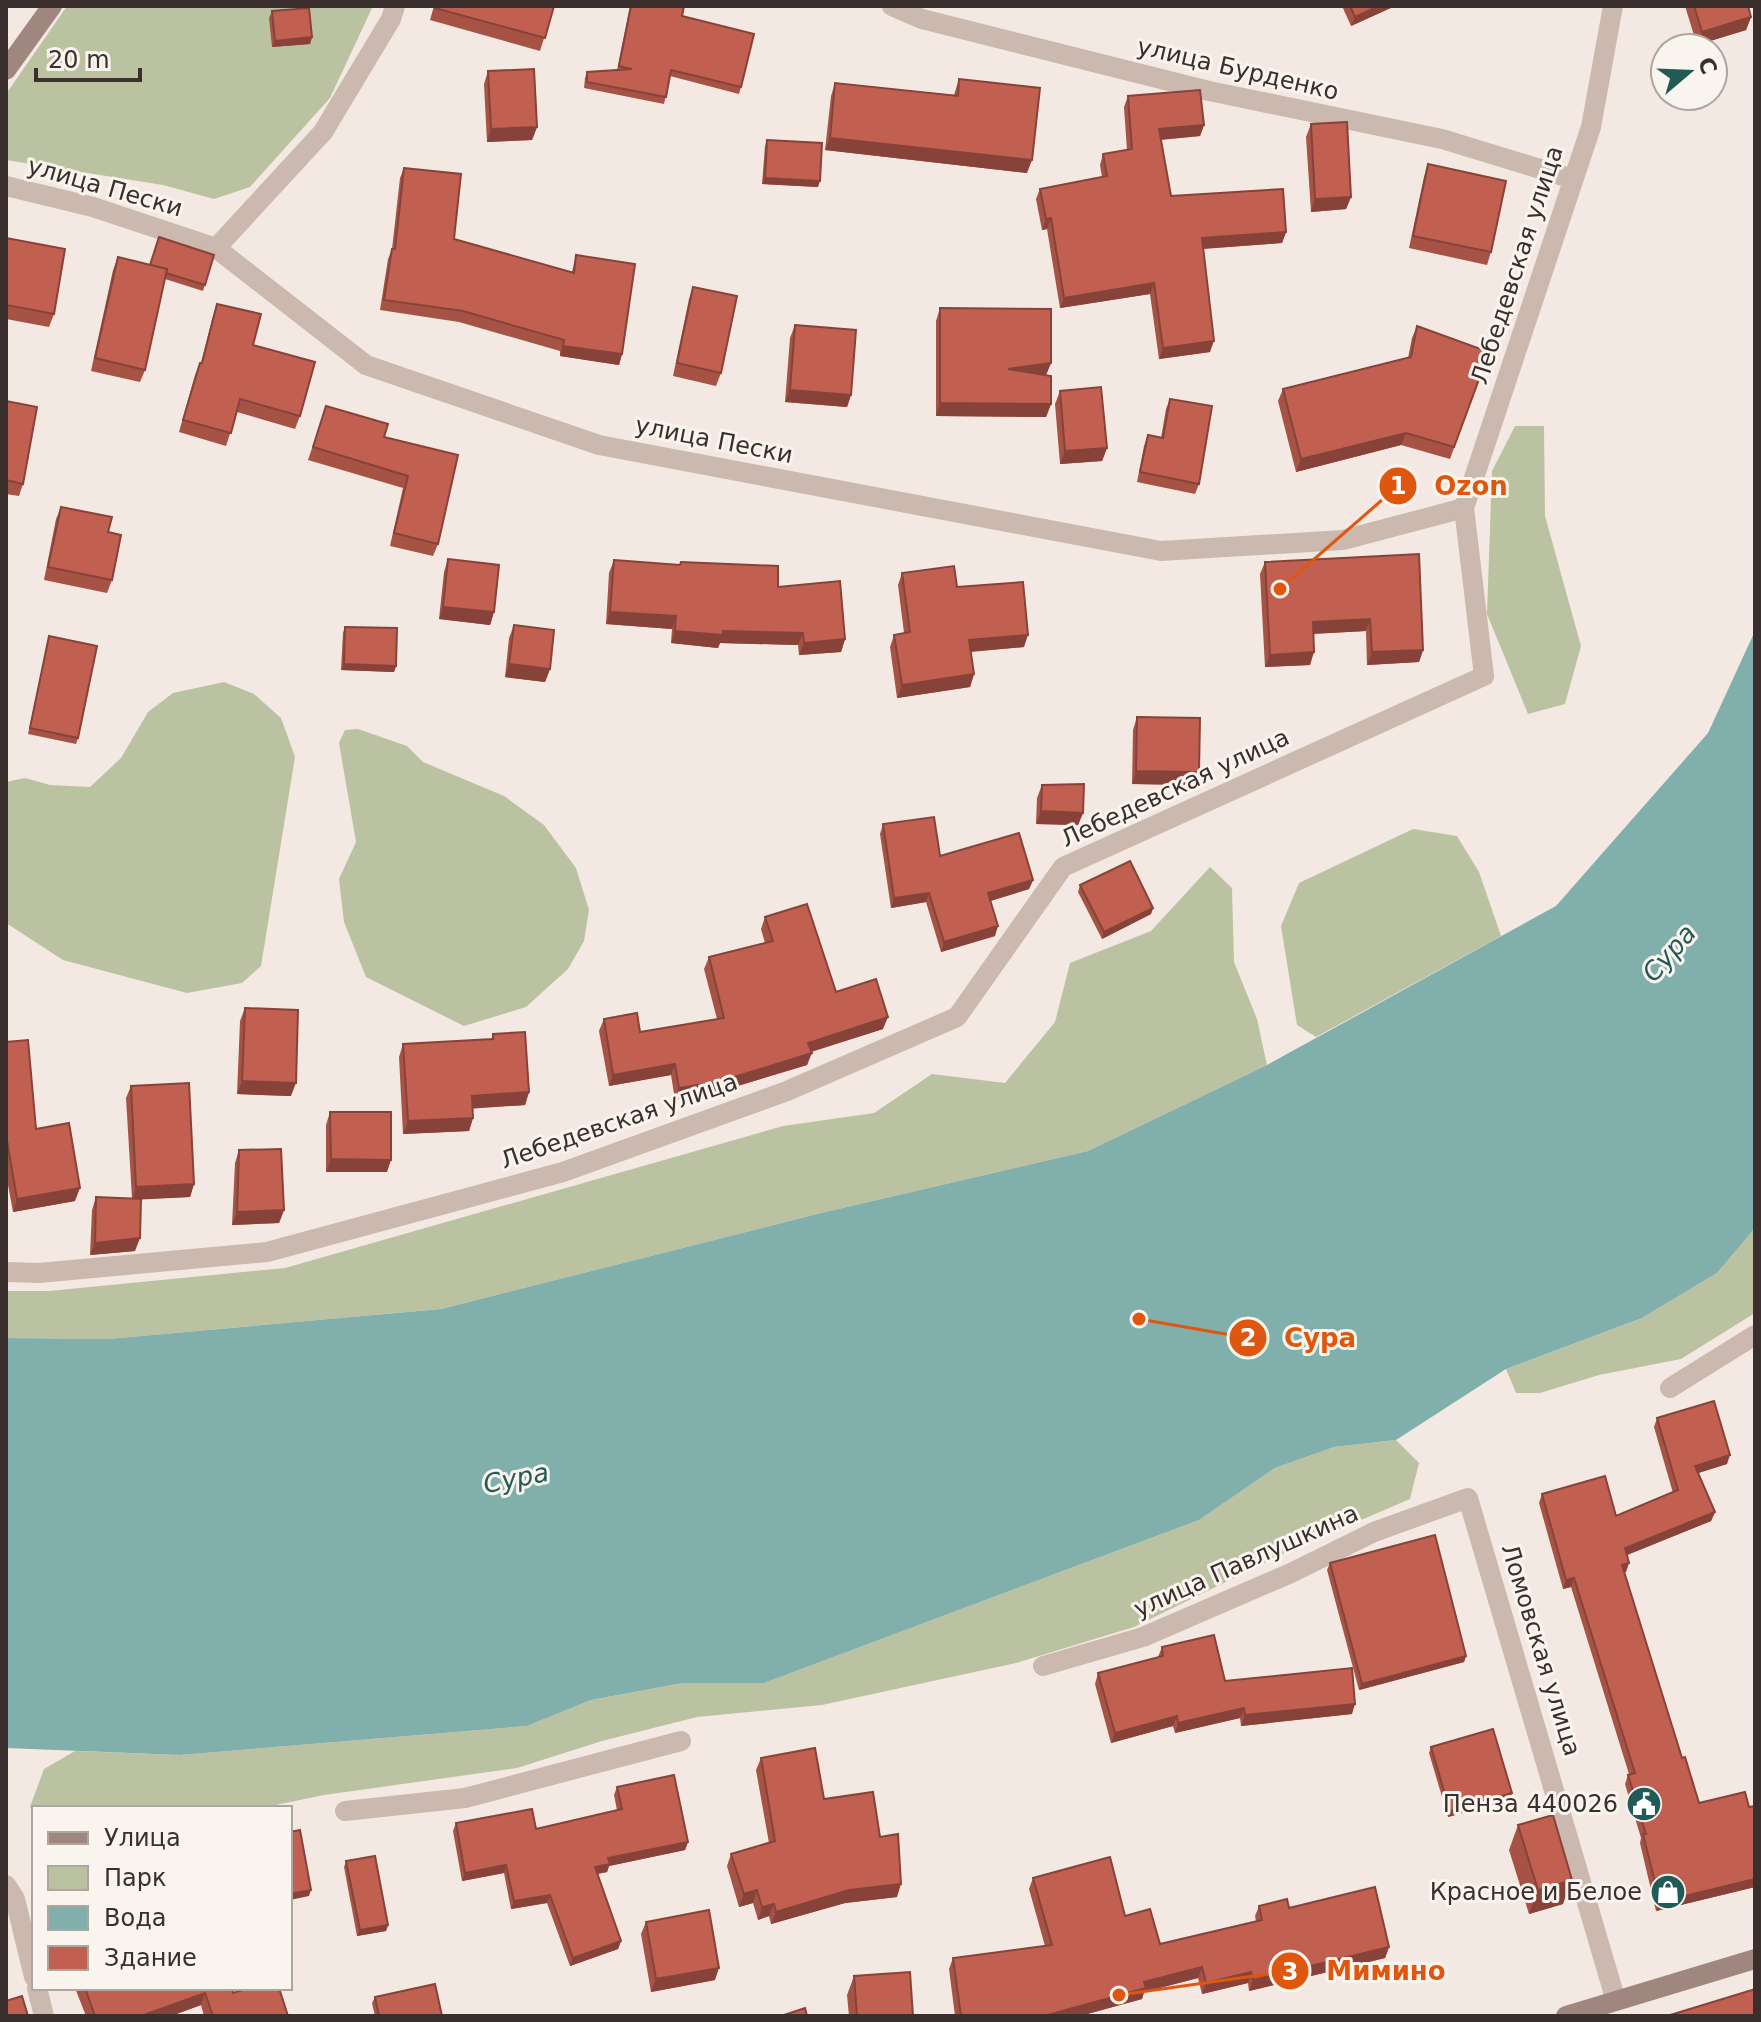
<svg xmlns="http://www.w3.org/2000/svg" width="1761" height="2022" viewBox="0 0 1761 2022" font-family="'DejaVu Sans',sans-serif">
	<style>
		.green { fill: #bbc2a2 }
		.water { fill: #81afac }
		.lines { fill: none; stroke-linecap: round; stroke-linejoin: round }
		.street { stroke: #cbb8ae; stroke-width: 20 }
		.secondary { stroke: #9f877f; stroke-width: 20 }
		.wall { fill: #a65346 }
		.shaded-wall { fill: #874339 }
		.building { fill: #c16051; stroke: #874339; stroke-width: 2 }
		.labels { text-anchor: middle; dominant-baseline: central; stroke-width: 6; stroke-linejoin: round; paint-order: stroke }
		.street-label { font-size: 24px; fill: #3a2f2c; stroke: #faf4ee }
		.poi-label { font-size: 24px; fill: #3a2f2c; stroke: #faf4ee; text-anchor: end }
		.water-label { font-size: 26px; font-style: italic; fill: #225a58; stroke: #faf4ee }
		.leader { fill: none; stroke: #df570e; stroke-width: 3 }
		.callout-dot { fill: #df570e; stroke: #faf4ee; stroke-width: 3 }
		.mark-label { font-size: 24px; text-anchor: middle; font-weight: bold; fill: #fff }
		.callout-label { font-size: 26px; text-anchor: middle; font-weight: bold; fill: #df570e; stroke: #faf4ee; stroke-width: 6; stroke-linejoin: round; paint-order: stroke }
	</style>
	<rect width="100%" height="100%" fill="#f3e9e2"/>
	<g class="green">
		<polygon points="67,6 373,6 330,98 250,187 214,199 163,185 6,160 6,94"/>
		<polygon points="1515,426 1544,426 1545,516 1581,646 1565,704 1528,714 1487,614 1492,471"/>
		<polygon points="224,682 254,694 281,718 295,757 261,966 242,983 187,993 63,960 6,923 6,782 25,778 50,785 90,787 121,758 148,712 173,693"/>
		<polygon points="358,729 407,746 423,762 504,796 544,825 576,868 589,910 584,941 568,969 526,1007 464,1026 366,977 344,922 339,879 356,842 339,743 345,730"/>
		<polygon points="1413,829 1457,836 1479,872 1501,936 1316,1037 1297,1025 1281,926 1299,883"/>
		<polygon points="1210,867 1232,888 1234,962 1257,1019 1267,1065 1088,1151 821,1213 441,1309 108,1339 6,1338 6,1291 49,1291 285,1268 783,1126 874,1113 932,1074 1005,1083 1055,1022 1070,963 1151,931"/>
		<polygon points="1755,1228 1755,1313 1681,1359 1599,1375 1540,1393 1516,1393 1506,1369 1642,1318 1717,1273"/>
		<polygon points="1396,1440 1419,1463 1410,1499 1289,1551 1134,1627 1016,1663 822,1705 697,1717 602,1741 517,1768 324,1795 261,1808 34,1808 34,1814 30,1807 44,1769 75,1751 180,1755 527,1726 591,1700 683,1683 764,1683 1199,1520 1275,1468 1334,1447"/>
	</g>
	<polygon class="water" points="1755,631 1755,1228 1717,1273 1642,1318 1506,1369 1396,1440 1334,1447 1275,1468 1199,1520 764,1683 683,1683 591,1700 527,1726 180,1755 6,1748 6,1338 108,1339 441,1309 821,1213 1088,1151 1267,1065 1556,906 1708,733"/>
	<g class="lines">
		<g class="street">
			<polyline points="892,6 922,19 1209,91 1442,139 1573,179"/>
			<polyline points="6,186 93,207 216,248 366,365 599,445 1161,551 1343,540 1464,508"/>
			<polyline points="216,248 323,132 391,19 395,6"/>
			<polyline points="6,1272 39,1273 267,1252 563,1172 787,1091 957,1017 1063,867 1484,676 1464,508 1591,127 1613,6"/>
			<polyline points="1670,1388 1755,1335"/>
			<polyline points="1043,1666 1143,1637 1291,1573 1374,1532 1468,1498 1616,2001"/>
			<polyline points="345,1811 465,1798 681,1741"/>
			<polyline points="6,1885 15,1899 34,1977"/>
			<polyline points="37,1988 44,2016"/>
		</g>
		<g class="secondary">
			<polyline points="6,70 52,6"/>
			<polyline points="1566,2016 1755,1959"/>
		</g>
	</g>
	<g class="wall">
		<polygon points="434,6 554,6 540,51 430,20"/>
		<polygon points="630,6 684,6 682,16 741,87 739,94 670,76 664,104 584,88 585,78 587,72 617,70"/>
		<polygon points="1342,6 1395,6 1351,26"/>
		<polygon points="1685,6 1748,6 1751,17 1746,30 1697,45"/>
		<polygon points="272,11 312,37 310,44 272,47 269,18"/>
		<polygon points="488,71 537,127 532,140 487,142 484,84"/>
		<polygon points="959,79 1027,173 825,150 831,96 835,83 954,95"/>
		<polygon points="1128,96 1204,125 1200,136 1161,140 1171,196 1286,232 1282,243 1203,249 1210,352 1159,359 1150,294 1060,308 1047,229 1042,230 1036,199 1040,189 1102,177 1100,165 1103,154 1127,150 1124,107"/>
		<polygon points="1311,124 1351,197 1346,209 1311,212 1306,137"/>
		<polygon points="767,140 818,187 762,184 765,146"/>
		<polygon points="1428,164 1491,252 1487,265 1409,248 1424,177"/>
		<polygon points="404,168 454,239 572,272 576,255 622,354 619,365 560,356 560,351 459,322 380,310 388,259 392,249 400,178"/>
		<polygon points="6,238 54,314 49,327 6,319"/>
		<polygon points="214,255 203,291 165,279 145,370 140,382 91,371 113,270 118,257 150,265"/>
		<polygon points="693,287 721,373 716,386 673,376 689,299"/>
		<polygon points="217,304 253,345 300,416 295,429 237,412 226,446 179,432 195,375 200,363 201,363 213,316"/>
		<polygon points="940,308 1051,363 1046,375 1051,404 1046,417 936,416 936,321"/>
		<polygon points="795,325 851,395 847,407 785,402 790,338"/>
		<polygon points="1417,326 1489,352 1450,459 1401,445 1296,472 1278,401 1283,389 1408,358 1412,338"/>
		<polygon points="1060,391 1107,448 1102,461 1060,464 1055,404"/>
		<polygon points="1170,399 1199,484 1195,494 1137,482 1144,446 1148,435 1161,438 1166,409"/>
		<polygon points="6,401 23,484 19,496 6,494"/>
		<polygon points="326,406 384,437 458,455 438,544 433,556 390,546 403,488 308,460"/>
		<polygon points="61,507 108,532 112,580 107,593 44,580 56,519"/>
		<polygon points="448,559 494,612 490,625 439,619 444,572"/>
		<polygon points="614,560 680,565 681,562 778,587 845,639 841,652 799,655 798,645 720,643 718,648 671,643 672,629 606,624 609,573"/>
		<polygon points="1265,562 1423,650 1419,662 1367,665 1366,631 1313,634 1310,665 1265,667 1260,574"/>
		<polygon points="902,573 957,587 1024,647 971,652 974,674 970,687 897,698 890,647 894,635 904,633 898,585"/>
		<polygon points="514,625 550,669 545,682 505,677 509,638"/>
		<polygon points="345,627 396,666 394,672 341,670 343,633"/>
		<polygon points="49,636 78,738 76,744 28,734"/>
		<polygon points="1137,717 1194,785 1132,784 1133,730"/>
		<polygon points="1042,785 1083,813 1078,825 1036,824 1037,798"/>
		<polygon points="883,824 940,856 1033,880 1029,889 990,901 995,936 941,952 926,902 891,908 880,834"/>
		<polygon points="1080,885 1153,908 1151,914 1102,939 1078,892"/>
		<polygon points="765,917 836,992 883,1029 811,1052 807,1065 714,1093 675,1100 671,1075 609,1086 599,1031 604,1019 640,1032 717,1019 704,969 709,957 765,943 761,929"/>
		<polygon points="245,1008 291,1096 237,1094 240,1021"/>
		<polygon points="493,1034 529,1092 525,1105 473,1108 473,1118 469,1131 403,1134 399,1057 403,1044 491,1040"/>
		<polygon points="6,1042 36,1129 75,1201 13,1212 6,1174"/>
		<polygon points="131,1086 194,1184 190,1197 141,1199 135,1251 90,1255 92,1210 96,1197 132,1198 126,1098"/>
		<polygon points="330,1112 387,1172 326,1172 326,1125"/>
		<polygon points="239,1150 284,1210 279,1223 232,1225 235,1163"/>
		<polygon points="1657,1418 1727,1464 1698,1473 1715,1512 1711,1521 1627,1555 1626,1572 1624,1572 1682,1758 1699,1803 1749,1807 1755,1806 1755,1887 1656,1911 1640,1843 1641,1838 1625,1784 1628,1775 1629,1774 1571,1587 1563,1589 1539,1503 1542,1494 1616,1516 1673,1493 1654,1427"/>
		<polygon points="1330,1563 1466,1656 1464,1662 1359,1690 1327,1570"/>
		<polygon points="1162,1647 1225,1681 1352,1714 1241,1726 1240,1718 1175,1733 1173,1726 1111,1743 1095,1684 1098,1673 1158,1657"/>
		<polygon points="1431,1747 1512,1793 1509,1800 1448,1817 1429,1753"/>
		<polygon points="761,1758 824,1799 880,1837 897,1897 845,1903 771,1924 769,1916 758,1920 753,1903 739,1907 727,1866 731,1854 769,1843 756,1770"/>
		<polygon points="617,1787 688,1842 685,1850 609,1866 607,1872 597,1874 621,1941 618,1949 570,1966 547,1903 511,1909 504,1873 462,1881 453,1831 456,1823 536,1829 617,1810 614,1795"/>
		<polygon points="1518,1825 1563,1904 1529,1914 1509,1850"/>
		<polygon points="346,1861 388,1925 386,1931 357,1936 344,1867"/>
		<polygon points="1033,1878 1125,1916 1160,1944 1256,1921 1255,1916 1259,1906 1289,1908 1389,1947 1385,1958 1249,1991 1248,1983 1202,1994 1198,1978 1144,1992 1142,1999 1080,2016 955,2016 949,1969 953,1958 1045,1946 1029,1889"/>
		<polygon points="646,1922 715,1980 651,1992 641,1934"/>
		<polygon points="854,1976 913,2016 849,2016 847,1995"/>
		<polygon points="75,1988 232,1988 233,1993 288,2016 204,2016 201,2005 171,2016 86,2016"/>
		<polygon points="375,1997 442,2016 375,2016 372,2003"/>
	</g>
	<g class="shaded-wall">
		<polygon points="1379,6 1395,6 1351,26 1355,17"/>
		<polygon points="1751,17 1746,30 1697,45 1702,32"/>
		<polygon points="312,37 310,44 272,47 275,41"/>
		<polygon points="1204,125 1200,136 1155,140 1159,129"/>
		<polygon points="537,127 532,140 487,142 491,129"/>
		<polygon points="830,138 1032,160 1027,173 825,150"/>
		<polygon points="765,178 820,181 818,187 762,184"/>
		<polygon points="1351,197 1346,209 1311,212 1315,199"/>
		<polygon points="1051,218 1047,229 1042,230 1046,219"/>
		<polygon points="1286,232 1282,243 1198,249 1202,238"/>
		<polygon points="1154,283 1150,294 1060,308 1064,298"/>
		<polygon points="1214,341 1210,352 1159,359 1163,348"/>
		<polygon points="563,346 622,354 619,365 560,356"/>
		<polygon points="1051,363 1046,375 1008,369"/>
		<polygon points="790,390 851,395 847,407 785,402"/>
		<polygon points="940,403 1051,404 1046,417 936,416"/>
		<polygon points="1406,433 1401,445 1296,472 1301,459"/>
		<polygon points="1107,448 1102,461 1060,464 1065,451"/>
		<polygon points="443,607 494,612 490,625 439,619"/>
		<polygon points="610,612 676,616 672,629 606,624"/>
		<polygon points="1370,619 1366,631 1308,634 1313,622"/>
		<polygon points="675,631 723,631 803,633 798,645 720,643 718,648 671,643"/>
		<polygon points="1028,635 1024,647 964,652 969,640"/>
		<polygon points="845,639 841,652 799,655 804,643"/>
		<polygon points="1423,650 1419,662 1367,665 1372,652"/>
		<polygon points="1314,652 1310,665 1265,667 1270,655"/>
		<polygon points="344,664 396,666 394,672 341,670"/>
		<polygon points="509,664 550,669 545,682 505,677"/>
		<polygon points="974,674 970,687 897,698 902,685"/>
		<polygon points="1136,771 1199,772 1194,785 1132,784"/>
		<polygon points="1041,811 1083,813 1078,825 1036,824"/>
		<polygon points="1033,880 1029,889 984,903 988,893"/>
		<polygon points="929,893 926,902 891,908 894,898"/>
		<polygon points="1153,908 1151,914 1102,939 1104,932"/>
		<polygon points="998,926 995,936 941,952 944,942"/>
		<polygon points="888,1017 883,1029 804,1054 808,1043"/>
		<polygon points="812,1053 807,1065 714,1093 675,1100 679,1088"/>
		<polygon points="675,1064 671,1075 609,1086 613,1075"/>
		<polygon points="242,1081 296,1083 291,1096 237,1094"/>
		<polygon points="529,1092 525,1105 467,1109 472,1096"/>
		<polygon points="473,1118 469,1131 403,1134 408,1121"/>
		<polygon points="331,1159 391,1160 387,1172 326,1172"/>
		<polygon points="194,1184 190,1197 132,1200 136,1187"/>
		<polygon points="80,1188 75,1201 13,1212 17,1199"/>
		<polygon points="284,1210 279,1223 232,1225 237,1212"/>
		<polygon points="140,1238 135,1251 90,1255 95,1243"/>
		<polygon points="1730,1455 1727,1464 1692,1475 1695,1466"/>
		<polygon points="1715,1512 1711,1521 1622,1557 1625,1548"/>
		<polygon points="1629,1563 1626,1572 1619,1574 1622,1565"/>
		<polygon points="1574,1578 1571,1587 1563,1589 1566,1580"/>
		<polygon points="1466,1656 1464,1662 1359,1690 1362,1684"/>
		<polygon points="1355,1704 1352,1714 1241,1726 1245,1715"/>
		<polygon points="1244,1708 1240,1718 1175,1733 1178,1723"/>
		<polygon points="1177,1716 1173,1726 1111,1743 1115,1733"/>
		<polygon points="1512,1793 1509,1800 1448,1817 1450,1811"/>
		<polygon points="688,1842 685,1850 609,1866 607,1872 592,1875 595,1867 608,1858"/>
		<polygon points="506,1865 504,1873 462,1881 465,1873"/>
		<polygon points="1755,1879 1755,1887 1656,1911 1660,1902"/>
		<polygon points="1572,1880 1563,1904 1529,1914 1538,1890"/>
		<polygon points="901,1884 897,1897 845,1903 771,1924 776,1912 849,1890"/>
		<polygon points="311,1890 309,1896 290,1900 290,1894"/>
		<polygon points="757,1890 753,1903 739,1907 744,1894"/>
		<polygon points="550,1895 547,1903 511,1909 514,1901"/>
		<polygon points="774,1904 769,1916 758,1920 762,1907"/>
		<polygon points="388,1925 386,1931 357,1936 360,1930"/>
		<polygon points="621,1941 618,1949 570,1966 573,1958"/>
		<polygon points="1389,1947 1385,1958 1249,1991 1253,1980"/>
		<polygon points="1202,1967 1198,1978 1144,1992 1142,1999 1080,2016 1044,2016 1144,1982"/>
		<polygon points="719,1968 715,1980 651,1992 656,1979"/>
		<polygon points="1251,1972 1248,1983 1202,1994 1206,1983"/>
		<polygon points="205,1993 201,2005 171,2016 141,2016"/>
	</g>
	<g class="building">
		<polygon points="435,6 554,6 545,38 435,8"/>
		<polygon points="631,6 684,6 682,16 754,34 741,87 671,70 666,97 587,82 587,72 632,69 619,66"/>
		<polygon points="1350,6 1379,6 1355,17"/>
		<polygon points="1694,6 1748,6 1751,17 1702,32"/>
		<polygon points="309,8 312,37 275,41 272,11"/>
		<polygon points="534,69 537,127 491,129 488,71"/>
		<polygon points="959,79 1040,88 1032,160 830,138 835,83 958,96"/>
		<polygon points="1200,90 1204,125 1159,129 1171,196 1283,189 1286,232 1202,238 1214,341 1163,348 1154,283 1064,298 1051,218 1046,219 1040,189 1107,176 1103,154 1132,149 1128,96"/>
		<polygon points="1347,122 1351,197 1315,199 1311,124"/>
		<polygon points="767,140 822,143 820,181 765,178"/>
		<polygon points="1428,164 1506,181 1491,252 1413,236"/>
		<polygon points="404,168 461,174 454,239 574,273 576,255 635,264 622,354 563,346 564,340 463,311 384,300 392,249 395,249"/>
		<polygon points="159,237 214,255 205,285 166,273 167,269 150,265"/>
		<polygon points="6,238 65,249 54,314 6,305"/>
		<polygon points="118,257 167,269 145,370 95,358"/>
		<polygon points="693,287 737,296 721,373 677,363"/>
		<polygon points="217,304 261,314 253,345 315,362 300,416 240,399 231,433 183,420 200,363 202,363"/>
		<polygon points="940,308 1051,309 1051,363 1008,369 1051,376 1051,404 940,403"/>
		<polygon points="795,325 856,330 851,395 790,390"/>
		<polygon points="1417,326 1489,352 1454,447 1406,433 1301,459 1283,389 1411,357"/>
		<polygon points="1101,387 1107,448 1065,451 1060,391"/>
		<polygon points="1170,399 1212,406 1199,484 1140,472 1148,435 1163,438"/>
		<polygon points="6,401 37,407 23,484 6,480"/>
		<polygon points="326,406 388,424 384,437 458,455 438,544 394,533 408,476 313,447"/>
		<polygon points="61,507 112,517 108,532 121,535 112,580 48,567"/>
		<polygon points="1419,554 1423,650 1372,652 1370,619 1313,622 1314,652 1270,655 1265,562"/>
		<polygon points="448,559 499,565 494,612 443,607"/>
		<polygon points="614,560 680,565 681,562 778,566 778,587 840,581 845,639 804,643 803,633 723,631 723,635 675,631 676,616 610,612"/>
		<polygon points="954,566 957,587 1023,582 1028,635 969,640 974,674 902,685 894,635 910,632 902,573"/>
		<polygon points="514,625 554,630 550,669 509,664"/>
		<polygon points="345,627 397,628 396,666 344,664"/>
		<polygon points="49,636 97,646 78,738 30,728"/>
		<polygon points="1137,717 1200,718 1199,772 1136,771"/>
		<polygon points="1084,784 1083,813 1041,811 1042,785"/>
		<polygon points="934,817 940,856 1019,833 1033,880 988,893 998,926 944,942 929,893 894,898 883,824"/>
		<polygon points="1130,861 1153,908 1104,932 1080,885"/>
		<polygon points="807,904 836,992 876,979 888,1017 808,1043 812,1053 718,1082 679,1088 675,1064 613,1075 604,1019 637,1013 640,1032 724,1018 709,957 773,941 765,917"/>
		<polygon points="245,1008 298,1010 296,1083 242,1081"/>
		<polygon points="525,1032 529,1092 472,1096 473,1118 408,1121 403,1044 493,1039 493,1034"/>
		<polygon points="28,1040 36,1129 69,1123 80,1188 17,1199 6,1135 6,1042"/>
		<polygon points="189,1083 194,1184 136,1187 131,1086"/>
		<polygon points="330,1112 391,1112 391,1160 331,1159"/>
		<polygon points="281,1149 284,1210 237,1212 239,1150"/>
		<polygon points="96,1197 141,1199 140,1238 95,1243"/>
		<polygon points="1714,1401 1730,1455 1695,1466 1715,1512 1625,1548 1629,1563 1622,1565 1682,1758 1685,1757 1699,1803 1745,1792 1749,1807 1755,1806 1755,1879 1660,1902 1643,1834 1646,1834 1628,1775 1635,1773 1574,1578 1566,1580 1542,1494 1605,1476 1616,1516 1678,1490 1657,1418"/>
		<polygon points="1435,1535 1466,1656 1362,1684 1330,1563"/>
		<polygon points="1214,1635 1225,1681 1352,1668 1355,1704 1245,1715 1244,1708 1178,1723 1177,1716 1115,1733 1098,1673 1163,1656 1162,1647"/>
		<polygon points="1493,1729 1512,1793 1450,1811 1431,1747"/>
		<polygon points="815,1748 824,1799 873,1792 880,1837 898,1834 901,1884 849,1890 776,1912 774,1904 762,1907 757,1890 744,1894 731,1854 775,1841 761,1758"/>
		<polygon points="674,1775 688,1842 608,1858 610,1864 595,1867 621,1941 573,1958 550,1895 514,1901 506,1865 465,1873 456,1823 532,1809 536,1829 622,1809 617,1787"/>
		<polygon points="1553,1815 1572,1880 1538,1890 1518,1825"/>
		<polygon points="300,1830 311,1890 290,1894 290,1832"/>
		<polygon points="375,1856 388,1925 360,1930 346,1861"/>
		<polygon points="1110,1857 1125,1916 1150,1909 1160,1944 1262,1920 1259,1906 1287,1899 1289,1908 1375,1887 1389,1947 1253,1980 1251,1972 1206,1983 1202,1967 1144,1982 1146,1988 1044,2016 961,2016 953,1958 1052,1945 1033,1878"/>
		<polygon points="709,1910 719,1968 656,1979 646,1922"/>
		<polygon points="910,1972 913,2016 857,2016 854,1976"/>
		<polygon points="435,1984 442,2016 379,2016 375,1997"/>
		<polygon points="85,1988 232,1988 233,1993 249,1988 279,1988 288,2016 213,2016 205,1993 141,2016 95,2016"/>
		<polygon points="1755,1989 1755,2016 1667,2016"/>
		<polygon points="22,1996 28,2016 6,2016 6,2001"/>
		<polygon points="805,2008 807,2016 781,2016"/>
	</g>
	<defs>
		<symbol id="civic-disc" viewBox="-11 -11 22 22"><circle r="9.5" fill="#225a58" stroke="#faf4ee"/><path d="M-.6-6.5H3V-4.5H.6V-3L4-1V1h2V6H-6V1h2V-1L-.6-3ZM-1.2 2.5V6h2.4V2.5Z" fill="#fff"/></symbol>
		<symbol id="shop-disc" viewBox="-11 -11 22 22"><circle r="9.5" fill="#225a58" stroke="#faf4ee"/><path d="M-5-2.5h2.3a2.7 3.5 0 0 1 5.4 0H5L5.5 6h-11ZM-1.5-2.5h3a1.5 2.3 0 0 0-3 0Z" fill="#fff"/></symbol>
	</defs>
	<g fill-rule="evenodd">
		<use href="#civic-disc" x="1624" y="1784" width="40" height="40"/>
		<use href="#shop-disc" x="1648" y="1872" width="40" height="40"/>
	</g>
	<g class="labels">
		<g class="street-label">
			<text transform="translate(1238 69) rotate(13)">улица Бурденко</text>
			<text transform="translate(105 187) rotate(16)">улица Пески</text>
			<text transform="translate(1517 265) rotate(-72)">Лебедевская улица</text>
			<text transform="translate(714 440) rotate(11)">улица Пески</text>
			<text transform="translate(1175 788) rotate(-25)">Лебедевская улица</text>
			<text transform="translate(619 1121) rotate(-19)">Лебедевская улица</text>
			<text transform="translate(1246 1561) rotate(-24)">улица Павлушкина</text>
			<text transform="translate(1541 1650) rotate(73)">Ломовская улица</text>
		</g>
		<g class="poi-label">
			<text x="1618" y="1804">Пенза 440026</text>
			<text x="1642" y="1892">Красное и Белое</text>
		</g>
		<g class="water-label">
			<text transform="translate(1669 953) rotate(-49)">Сура</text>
			<text transform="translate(516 1478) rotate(-11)">Сура</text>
		</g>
	</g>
	<path class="leader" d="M1280 589L1398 486M1139 1319L1248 1338M1119 1995L1290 1971"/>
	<g class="callout-dot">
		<circle cx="1280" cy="589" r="8"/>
		<circle cx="1139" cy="1319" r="8"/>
		<circle cx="1119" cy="1995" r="8"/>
		<circle cx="1398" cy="486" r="20"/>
		<circle cx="1248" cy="1338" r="20"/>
		<circle cx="1290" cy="1971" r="20"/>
	</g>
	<g class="mark-label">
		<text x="1398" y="494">1</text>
		<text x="1248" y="1346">2</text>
		<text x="1290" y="1980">3</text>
	</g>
	<g class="callout-label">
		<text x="1471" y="495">Ozon</text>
		<text x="1320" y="1347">Сура</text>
		<text x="1386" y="1980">Мимино</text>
	</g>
	<rect width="1761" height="2022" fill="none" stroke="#3a2f2c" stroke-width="16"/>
	<rect x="32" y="1806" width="260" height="184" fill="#faf4ee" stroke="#ada5a0" stroke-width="2"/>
	<rect x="48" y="1832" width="40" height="12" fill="#9f877f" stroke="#ada5a0" stroke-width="2"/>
	<text x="104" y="1846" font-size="24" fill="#3a2f2c">Улица</text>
	<rect x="48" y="1866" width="40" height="24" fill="#bbc2a2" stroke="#ada5a0" stroke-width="2"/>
	<text x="104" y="1886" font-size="24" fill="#3a2f2c">Парк</text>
	<rect x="48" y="1906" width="40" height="24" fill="#81afac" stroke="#ada5a0" stroke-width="2"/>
	<text x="104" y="1926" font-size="24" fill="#3a2f2c">Вода</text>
	<rect x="48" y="1946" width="40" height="24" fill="#c16051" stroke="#ada5a0" stroke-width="2"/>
	<text x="104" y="1966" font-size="24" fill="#3a2f2c">Здание</text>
	<g transform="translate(1689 72) rotate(71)"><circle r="38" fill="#faf4ee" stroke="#ada5a0" stroke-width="2"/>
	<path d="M0-6L14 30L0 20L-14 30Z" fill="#225a58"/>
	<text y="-12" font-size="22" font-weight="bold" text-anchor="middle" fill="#3a2f2c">С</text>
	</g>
	<path d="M36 68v12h104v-12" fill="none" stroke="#3a2f2c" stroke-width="4"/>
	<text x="48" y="68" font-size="24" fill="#3a2f2c" stroke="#faf4ee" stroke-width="6" paint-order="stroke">20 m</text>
</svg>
